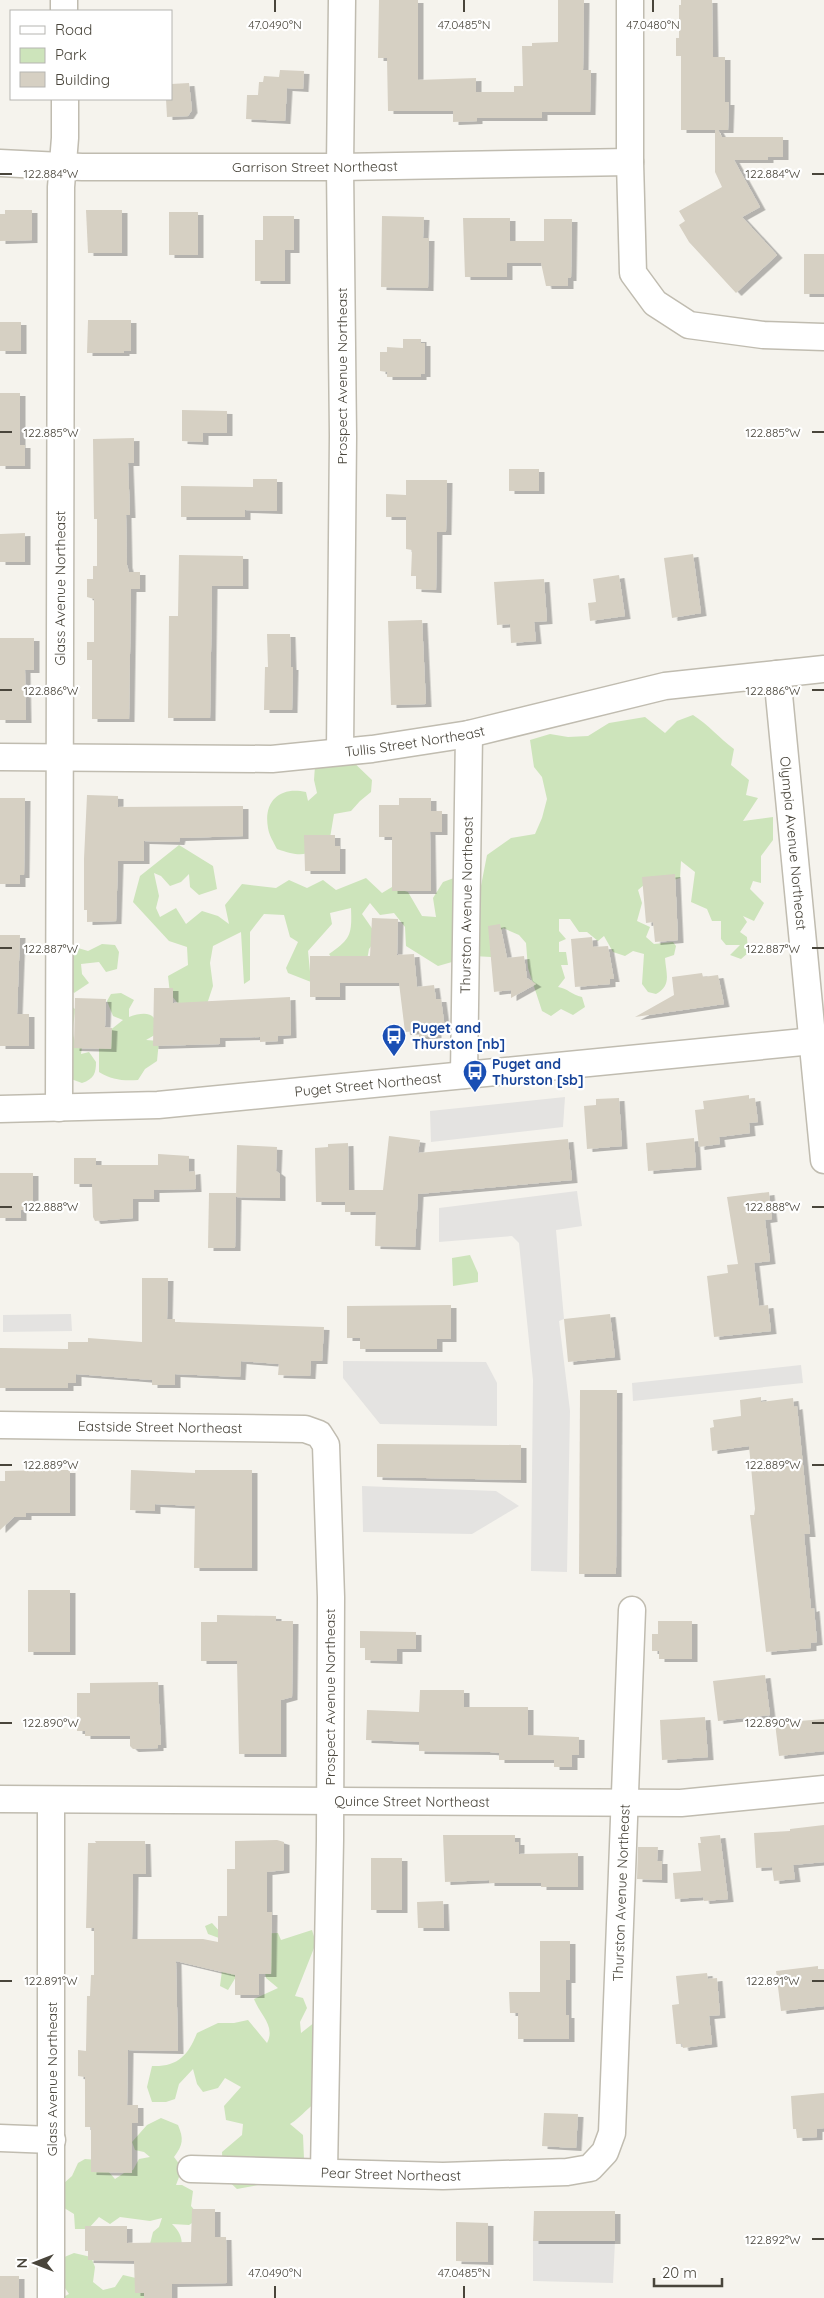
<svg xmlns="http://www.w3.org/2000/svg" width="824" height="2298" viewBox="0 0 824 2298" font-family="Quicksand,sans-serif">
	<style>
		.green { fill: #cde4bb }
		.parking { fill: #e4e3e1 }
		.building { fill: #d6d0c3; filter: url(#shadow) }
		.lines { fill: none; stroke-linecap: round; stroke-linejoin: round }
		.minor-casing { stroke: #c0bcb0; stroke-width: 29 }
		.minor { stroke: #fff; stroke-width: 26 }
		.ticks { fill: none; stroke: #49453b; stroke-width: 2 }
		.labels { text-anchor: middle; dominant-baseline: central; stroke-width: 4.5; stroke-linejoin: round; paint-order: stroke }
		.street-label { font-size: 14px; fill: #49453b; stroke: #fff }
		.transit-label { font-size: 14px; font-weight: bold; fill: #164399; stroke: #fff; text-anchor: start }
		.ticks-label { font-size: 12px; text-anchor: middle; fill: #49453b; stroke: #fff; stroke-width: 4.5; stroke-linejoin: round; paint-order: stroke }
	</style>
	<defs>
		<filter id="shadow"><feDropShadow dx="5.5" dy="3" stdDeviation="0" flood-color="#0004"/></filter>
	</defs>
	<rect width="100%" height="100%" fill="#f5f3ed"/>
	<g class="green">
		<path d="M693,715C709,725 719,738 734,749L731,765L749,780L746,795L758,798L743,821L773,817V840L761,856V883L753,881L750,889L764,903L754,921L743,916L747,922L740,932L747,937L748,953L741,959L730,955L740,945H726L721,939V921H712L707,909L691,902L695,872L681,861L680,878L664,883L651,879L638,890L642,903L637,921L650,927L646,937L654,944L673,942L676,946L674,955L665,958C666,974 672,985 656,994L648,992L642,984L644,954L633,951L625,956L613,952L604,936L598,941L587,932H579L570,919H559V931L566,939L559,942V952H566L568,965H561L565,978L558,987C567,988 572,995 582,997L585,1007L573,1015L561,1009L551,1016L542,1011L528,968L526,943L519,935L503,928L493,942L491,957L473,956L438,966L406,946L405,927L394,913L380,915L370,903L362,914L378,937L369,949L365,971L344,975L329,954C351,939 352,934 351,908L330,913L332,924L308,951L311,982L288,973L286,968L298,942L290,937L284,915L264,914L250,932V980L244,984L241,932L213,946L210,963L213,986L206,1007L182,1008L170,994L168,976L188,965L187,947L169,941L133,902L140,876L179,845L213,866L217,889L199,895L190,887L189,874L181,882L170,886L161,876L154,873L159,896L156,908L160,917L176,908L186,924L202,911L218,916L229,924L225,905L242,884L276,888L289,880L307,888L323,880L336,890L366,878L382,893L392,887L408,892L422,916L436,917L433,898L443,882L462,875L480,891L487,855L511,838L535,834L542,818L547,799L542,777L534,767L530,740L550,734L568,737L588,736L609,723L645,717L665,733L677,721Z"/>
		<path d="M348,757L372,780L371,792L360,801L351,811L334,814L330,838C308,856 304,858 277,849C274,843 269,835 268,828C263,800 281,786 306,792L308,801L317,793L314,780L315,766Z"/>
		<polygon points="102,944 115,945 119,952 117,969 106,972 99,962 81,964 82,974 89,983 74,993 67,984 67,953 78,948 88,951"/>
		<path d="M121,993L134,1000L129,1009V1017C146,1011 158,1012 158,1033L146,1040L159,1041L157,1061L145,1069L138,1080C123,1081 112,1080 99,1072V1039L123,1020L113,1016L107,1001L111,994Z"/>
		<path d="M71,1006L75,1009C75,1022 67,1039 82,1047L81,1054L89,1052L96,1062C96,1073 94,1079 82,1083L71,1079Z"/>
		<polygon points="470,1255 478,1273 478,1282 453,1286 452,1258"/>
		<path d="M212,1923L223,1935L278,1933L281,1940L312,1930L316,1943L295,1996L303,1998L307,2008L300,2022L301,2033L315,2022L322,2099C309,2105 303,2116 290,2124L303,2135L304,2159L296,2166L262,2162L258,2185L237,2189L223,2176L222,2152L242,2135L243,2124L226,2120L224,2106L241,2087L225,2078L218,2088L203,2092L197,2084L193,2069L179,2084L175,2099L166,2102H152L147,2087L152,2066C177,2067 188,2056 197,2033L218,2023H234L248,2020L267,2043C276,2026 260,2015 254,1999L278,1988L266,1978L264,1967L239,1972L228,1990L220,1986L224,1955L219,1938L208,1934L205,1926Z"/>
		<path d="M161,2118L178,2125C184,2139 183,2145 174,2157L180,2165L179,2177L176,2185H182L193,2191L191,2206L196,2212L195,2221L189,2225L172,2224C179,2231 182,2236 182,2247L149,2248L153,2232L159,2227L162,2218L150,2221L120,2217L110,2224L99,2217L88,2229H75L74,2214L56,2203L55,2191L72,2176L78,2163L85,2159L98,2160L115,2179L124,2173L133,2170L139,2159L150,2157L144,2152L135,2150L132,2142L147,2125Z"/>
		<polygon points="74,2253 91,2257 95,2267 93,2282 103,2290 115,2287 123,2275 140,2279 148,2298 61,2298 69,2294 57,2276 62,2258"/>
	</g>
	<g class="parking">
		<polygon points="565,1097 563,1127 431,1142 430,1111"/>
		<polygon points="577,1191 582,1226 556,1230 564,1319 559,1321 570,1411 567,1572 531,1571 533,1380 519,1243 512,1236 439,1242 439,1208"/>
		<polygon points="71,1314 72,1331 3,1332 3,1315"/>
		<polygon points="343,1361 486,1362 497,1383 497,1426 380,1424 343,1378"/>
		<polygon points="801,1365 803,1383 633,1401 632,1383"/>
		<polygon points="362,1486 496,1491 519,1506 472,1534 363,1532"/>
		<polygon points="533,2241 615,2241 613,2283 533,2281"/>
	</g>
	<g class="building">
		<polygon points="379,0 418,0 418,80 476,78 476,92 514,92 514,86 523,86 522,46 532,46 532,43 558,42 558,0 584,0 583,70 591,70 590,112 542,112 542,118 477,118 477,121 453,122 453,111 388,111 387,58 378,58"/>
		<polygon points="681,0 712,0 713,57 725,57 725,102 729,102 728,130 718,130 722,137 783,137 783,157 768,157 768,160 734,160 760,207 742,217 777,255 736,293 689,242 679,225 685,221 679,211 722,187 715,172 715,130 681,130 681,56 676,56 676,38 679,38 679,5 681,5"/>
		<polygon points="280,70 304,71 303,89 287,88 285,121 246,119 247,95 258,95 259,82 263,82 264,76 279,77"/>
		<polygon points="189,83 192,110 188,116 167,117 166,99 171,99 171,84"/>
		<polygon points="5,210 32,210 32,240 0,241 0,214 5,214"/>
		<polygon points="86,210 122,210 122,253 88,253"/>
		<rect x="169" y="212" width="29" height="43"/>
		<polygon points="263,216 294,216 294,250 285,250 285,281 255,281 255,240 263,240"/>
		<polygon points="382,216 424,217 423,238 429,238 428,288 381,287"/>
		<polygon points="463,218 510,218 510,241 544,241 544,219 572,219 571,278 568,278 568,286 546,286 541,263 507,263 507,277 465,277"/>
		<rect x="804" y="254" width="20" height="40"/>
		<polygon points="88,320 131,320 131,351 124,351 124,353 87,353"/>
		<rect x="0" y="322" width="21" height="29"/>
		<polygon points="403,339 421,339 421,343 425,343 425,374 421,374 421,377 387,377 387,372 380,371 380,352 387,352 387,347 403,348"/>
		<polygon points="0,393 20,393 20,445 25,445 25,466 0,466"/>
		<polygon points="182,410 227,411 227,433 203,433 203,442 182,441"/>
		<polygon points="134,438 134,463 128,463 130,515 126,515 127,565 129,572 140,572 140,589 131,589 129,719 92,719 92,660 87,660 87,642 94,642 94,599 87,597 87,579 93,579 93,566 97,566 97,519 94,519 93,439"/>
		<rect x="509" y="469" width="30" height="22"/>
		<polygon points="253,479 277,479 277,511 245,510 245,517 181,517 181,486 253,487"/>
		<polygon points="406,480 447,480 446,532 437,532 436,590 416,589 416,576 411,576 412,550 406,549 406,517 386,517 386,494 406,495"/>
		<polygon points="25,533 25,562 0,562 0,534"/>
		<polygon points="693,554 701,613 672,618 664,558"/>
		<polygon points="179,555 243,556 243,586 212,586 210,718 168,718 169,616 178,616"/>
		<polygon points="619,575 625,616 590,621 588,603 596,602 593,579"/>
		<polygon points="544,579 547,621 534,622 536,641 511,643 510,624 497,625 494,582"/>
		<polygon points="422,620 426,704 391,705 388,621"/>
		<polygon points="267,634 290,634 291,667 293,667 292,710 264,710 265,667 268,667"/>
		<polygon points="0,638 34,638 34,670 25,670 26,720 0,720"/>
		<polygon points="87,795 118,796 118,807 243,806 243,836 180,838 179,842 144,841 144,861 118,861 116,921 87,922 87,910 84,910 84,859"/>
		<polygon points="0,798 25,798 24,875 20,875 20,884 0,884"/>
		<polygon points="399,798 431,798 431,811 442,811 442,832 430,832 431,891 392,891 392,837 379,837 379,805 399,805"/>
		<polygon points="304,835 335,835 335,846 340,846 340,871 305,871"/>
		<polygon points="675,874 678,940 655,942 653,922 646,923 642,877"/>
		<polygon points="372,918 398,919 397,955 414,954 417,987 434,985 436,999 441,999 445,1029 436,1030 436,1035 419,1037 419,1031 405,1032 399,983 340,983 340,997 310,997 310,956 370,956"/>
		<polygon points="500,924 507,958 524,956 527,978 536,984 511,998 511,990 494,992 488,926"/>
		<polygon points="0,935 20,935 17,1014 29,1014 29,1046 0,1046"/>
		<polygon points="592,937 593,947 608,946 614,979 610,979 610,984 575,987 571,939"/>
		<polygon points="702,973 703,977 718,975 724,1004 635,1017 674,995 672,977"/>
		<polygon points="154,988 173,988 173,1003 290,997 291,1035 278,1036 278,1041 260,1042 260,1037 220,1038 220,1044 153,1046"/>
		<polygon points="75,998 106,999 105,1027 112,1028 111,1049 74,1048"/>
		<polygon points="749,1095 749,1099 755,1098 758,1122 749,1123 750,1133 719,1137 720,1144 699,1147 695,1110 704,1109 703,1101"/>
		<polygon points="619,1098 622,1146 587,1149 584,1106 596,1105 596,1099"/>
		<polygon points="389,1136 420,1140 418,1153 568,1139 572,1180 418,1194 415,1247 375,1246 376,1212 345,1212 345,1202 316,1202 315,1148 328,1147 328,1144 348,1143 349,1190 383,1190"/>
		<polygon points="694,1138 696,1167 648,1171 646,1143"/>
		<polygon points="237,1145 277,1147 276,1171 280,1174 280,1198 236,1197"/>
		<polygon points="158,1154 189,1156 189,1172 195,1171 196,1189 154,1190 154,1199 133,1199 133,1218 95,1221 93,1217 92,1184 74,1184 74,1158 96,1158 96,1165 158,1165"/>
		<polygon points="0,1173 33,1173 33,1210 21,1210 21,1218 0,1218"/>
		<polygon points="769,1192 772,1219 765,1220 770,1261 754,1263 759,1306 768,1305 771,1331 714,1337 707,1276 728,1273 727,1265 738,1264 727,1197"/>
		<polygon points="209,1193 236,1193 235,1248 208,1248"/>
		<polygon points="142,1278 168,1278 167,1319 175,1319 175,1322 324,1327 322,1361 311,1361 310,1376 278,1375 279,1364 241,1361 240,1377 175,1374 175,1385 152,1385 152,1380 76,1374 76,1383 68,1383 68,1388 0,1388 0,1348 68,1349 68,1342 88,1342 88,1338 142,1342"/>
		<polygon points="451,1305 451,1339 437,1339 437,1349 360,1349 360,1338 347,1338 347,1306"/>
		<polygon points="610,1314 615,1357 568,1362 564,1319"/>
		<polygon points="580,1390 617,1390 616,1574 579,1574"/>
		<polygon points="761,1397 761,1402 793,1398 794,1407 797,1406 810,1534 804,1534 811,1609 814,1608 817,1642 811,1643 811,1648 766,1652 750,1515 754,1515 755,1509 749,1446 712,1451 710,1428 714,1427 713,1420 741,1416 740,1400"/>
		<polygon points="377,1444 521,1445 521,1480 377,1477"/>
		<polygon points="44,1470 70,1470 70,1513 26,1513 26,1517 14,1517 0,1530 0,1481 5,1481 5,1471"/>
		<polygon points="131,1470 195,1473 195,1470 252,1470 252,1568 194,1568 195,1506 155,1504 155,1511 130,1510"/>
		<rect x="28" y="1590" width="42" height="62"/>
		<polygon points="217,1615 276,1616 276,1621 293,1621 292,1697 281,1700 281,1754 239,1754 237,1661 201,1661 201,1622 217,1622"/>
		<polygon points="658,1621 692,1621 692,1659 659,1659 659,1651 652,1651 652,1634 658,1634"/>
		<polygon points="360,1631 416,1632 416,1649 397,1649 397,1661 365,1660 365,1648 360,1648"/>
		<polygon points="765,1675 770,1715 718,1721 713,1681"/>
		<polygon points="158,1682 161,1745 158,1745 158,1748 133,1749 130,1746 130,1736 85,1736 85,1731 77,1731 77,1693 90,1693 90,1683"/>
		<polygon points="420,1690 464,1690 464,1707 528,1707 528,1735 579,1737 579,1755 572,1755 572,1767 554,1767 554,1760 499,1760 499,1753 490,1752 419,1751 419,1742 366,1740 367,1710 419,1712"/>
		<polygon points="705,1717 708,1757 662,1760 660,1720"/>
		<polygon points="824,1719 824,1751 779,1756 775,1723"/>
		<polygon points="824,1825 824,1862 793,1865 795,1879 774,1881 772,1867 756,1868 754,1833 790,1831 790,1829"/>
		<polygon points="443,1835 515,1835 515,1842 519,1842 519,1854 578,1853 578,1887 541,1887 541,1883 489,1883 489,1880 445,1882"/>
		<polygon points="720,1835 728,1899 704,1901 703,1897 675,1899 673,1873 701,1871 698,1843 701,1843 700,1837"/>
		<polygon points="277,1840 284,1842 284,1870 267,1872 267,1912 272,1912 271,1974 259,1974 259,1995 235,1995 235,1975 176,1961 178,2051 128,2050 127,2105 138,2105 138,2123 132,2123 132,2173 91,2172 91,2127 85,2127 85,2077 78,2076 78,2050 86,2051 87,1996 90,1996 91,1975 94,1975 94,1928 86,1928 88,1843 96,1843 95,1841 145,1841 146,1874 133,1874 132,1939 203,1939 218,1942 218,1916 227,1916 227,1869 235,1869 235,1841"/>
		<polygon points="638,1847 658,1847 657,1861 662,1861 662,1880 637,1879"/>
		<rect x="371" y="1858" width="31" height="52"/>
		<polygon points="443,1901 444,1928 418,1928 417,1902"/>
		<polygon points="540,1941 570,1941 570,1980 566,1980 566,2015 569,2015 569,2039 518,2039 518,2013 510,2013 509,1992 540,1992"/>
		<polygon points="818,1966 818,1969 824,1969 824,2006 781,2011 776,1971"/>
		<polygon points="707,1973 708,1979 717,1978 720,2015 709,2016 712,2044 683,2048 682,2044 676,2044 672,2005 679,2004 676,1976"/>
		<polygon points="824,2093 824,2128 817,2129 817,2137 797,2138 796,2129 793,2129 791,2096"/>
		<polygon points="544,2113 578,2114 576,2148 542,2146"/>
		<polygon points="192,2209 215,2209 215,2237 226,2237 227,2283 172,2284 172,2298 144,2298 144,2293 135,2293 134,2261 88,2260 88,2251 85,2251 85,2226 127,2226 127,2243 191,2242"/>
		<polygon points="534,2211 615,2211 615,2241 533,2241"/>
		<polygon points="456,2222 488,2223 488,2262 456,2261"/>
		<rect x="0" y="2276" width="19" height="22"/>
	</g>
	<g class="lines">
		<defs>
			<g id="minor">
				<polyline points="64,0 64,11"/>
				<polyline points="630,0 630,162 633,273 655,303 689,325 763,335 824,337"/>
				<path id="s1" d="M0,163L82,167H340L630,162"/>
				<path id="s2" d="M777,674L824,1160"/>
				<polyline points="340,751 343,436 340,167 342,0"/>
				<path id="s3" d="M0,757L272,759L372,749L469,734L665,686L824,669"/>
				<path id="s4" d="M464,1075L469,734"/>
				<path id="s5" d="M59,1108L61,187L65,138V99"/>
				<path id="s6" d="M0,1109L158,1105L824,1040"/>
				<path id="s7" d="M0,1425L305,1429L319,1434L326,1445L331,1597L330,1840L324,2172"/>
				<path id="s8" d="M0,1799L681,1803L824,1789"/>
				<polyline points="0,2138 52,2140"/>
				<path id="s9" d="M191,2169L443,2176L567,2172L590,2168L605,2152L612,2133L632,1610"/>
				<polyline points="51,2298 51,1800"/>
			</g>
		</defs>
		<use href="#minor" class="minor-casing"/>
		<use href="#minor" class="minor"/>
	</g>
	<path class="ticks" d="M275,0V12M464,0V12M653,0V12M0,174H12M812,174H824M0,432H12M812,432H824M0,690H12M812,690H824M0,948H12M812,948H824M0,1207H12M812,1207H824M0,1465H12M812,1465H824M0,1723H12M812,1723H824M0,1981H12M812,1981H824M812,2239H824M275,2286V2298M464,2286V2298"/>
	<defs>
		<symbol id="bus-pin" viewBox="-11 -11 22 30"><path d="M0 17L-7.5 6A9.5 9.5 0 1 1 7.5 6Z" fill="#1a4fb4" stroke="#fff"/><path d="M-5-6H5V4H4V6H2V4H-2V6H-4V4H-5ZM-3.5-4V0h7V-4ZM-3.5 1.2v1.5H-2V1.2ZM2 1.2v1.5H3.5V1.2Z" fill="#fff"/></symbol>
	</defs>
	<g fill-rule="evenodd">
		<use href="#bus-pin" x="380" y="1022" width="28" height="38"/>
		<use href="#bus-pin" x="461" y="1058" width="28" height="38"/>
	</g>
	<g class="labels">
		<g class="street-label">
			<text stroke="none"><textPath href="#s1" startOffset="315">Garrison Street Northeast</textPath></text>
			<text transform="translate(342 376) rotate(-90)">Prospect Avenue Northeast</text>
			<text stroke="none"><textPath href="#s5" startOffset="520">Glass Avenue Northeast</textPath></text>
			<text stroke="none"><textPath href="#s3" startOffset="416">Tullis Street Northeast</textPath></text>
			<text stroke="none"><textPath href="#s2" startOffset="170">Olympia Avenue Northeast</textPath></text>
			<text stroke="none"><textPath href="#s4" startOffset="170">Thurston Avenue Northeast</textPath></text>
			<text stroke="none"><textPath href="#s6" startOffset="369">Puget Street Northeast</textPath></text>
			<text stroke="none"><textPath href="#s7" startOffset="160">Eastside Street Northeast</textPath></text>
			<text transform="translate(330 1697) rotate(-90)">Prospect Avenue Northeast</text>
			<text stroke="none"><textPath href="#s8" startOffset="412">Quince Street Northeast</textPath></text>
			<text stroke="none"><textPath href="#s9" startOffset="682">Thurston Avenue Northeast</textPath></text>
			<text transform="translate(52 2079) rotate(-90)">Glass Avenue Northeast</text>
			<text stroke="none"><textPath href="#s9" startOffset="200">Pear Street Northeast</textPath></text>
		</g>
		<g class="transit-label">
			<text x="412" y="1028">Puget and<tspan x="412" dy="16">Thurston [nb]</tspan></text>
			<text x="492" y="1064">Puget and<tspan x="492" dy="16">Thurston [sb]</tspan></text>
		</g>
	</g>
	<g class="ticks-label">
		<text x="275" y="29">47.0490°N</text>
		<text x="464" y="29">47.0485°N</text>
		<text x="653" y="29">47.0480°N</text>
		<text x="773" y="178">122.884°W</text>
		<text x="51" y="178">122.884°W</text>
		<text x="773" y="437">122.885°W</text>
		<text x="51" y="437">122.885°W</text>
		<text x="773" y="695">122.886°W</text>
		<text x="51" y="695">122.886°W</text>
		<text x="773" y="953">122.887°W</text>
		<text x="51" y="953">122.887°W</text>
		<text x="773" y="1211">122.888°W</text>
		<text x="51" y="1211">122.888°W</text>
		<text x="51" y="1469">122.889°W</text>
		<text x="773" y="1469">122.889°W</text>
		<text x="51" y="1727">122.890°W</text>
		<text x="773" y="1727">122.890°W</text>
		<text x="51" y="1985">122.891°W</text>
		<text x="773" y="1985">122.891°W</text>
		<text x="773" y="2244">122.892°W</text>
		<text x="275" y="2277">47.0490°N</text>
		<text x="464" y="2277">47.0485°N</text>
	</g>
	<rect x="10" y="10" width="162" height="90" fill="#ffffff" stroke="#b6b5b1"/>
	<rect x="20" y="26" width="25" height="8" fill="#ffffff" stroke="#b6b5b1"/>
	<text x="55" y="35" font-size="15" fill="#49453b">Road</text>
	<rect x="20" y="48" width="25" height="15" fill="#cde4bb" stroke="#b6b5b1"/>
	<text x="55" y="60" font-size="15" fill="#49453b">Park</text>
	<rect x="20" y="72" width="25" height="15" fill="#d6d0c3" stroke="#b6b5b1"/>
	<text x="55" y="85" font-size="15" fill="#49453b">Building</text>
	<g transform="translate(35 2263) rotate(270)" stroke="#ffffff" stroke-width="4" paint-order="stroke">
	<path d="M0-4L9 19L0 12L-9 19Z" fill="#49453b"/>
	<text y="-8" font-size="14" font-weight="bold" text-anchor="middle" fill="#49453b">N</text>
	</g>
	<path d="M654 2278v8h68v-8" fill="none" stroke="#49453b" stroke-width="2.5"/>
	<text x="662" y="2278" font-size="15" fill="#49453b" stroke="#ffffff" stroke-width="4" paint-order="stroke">20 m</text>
</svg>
